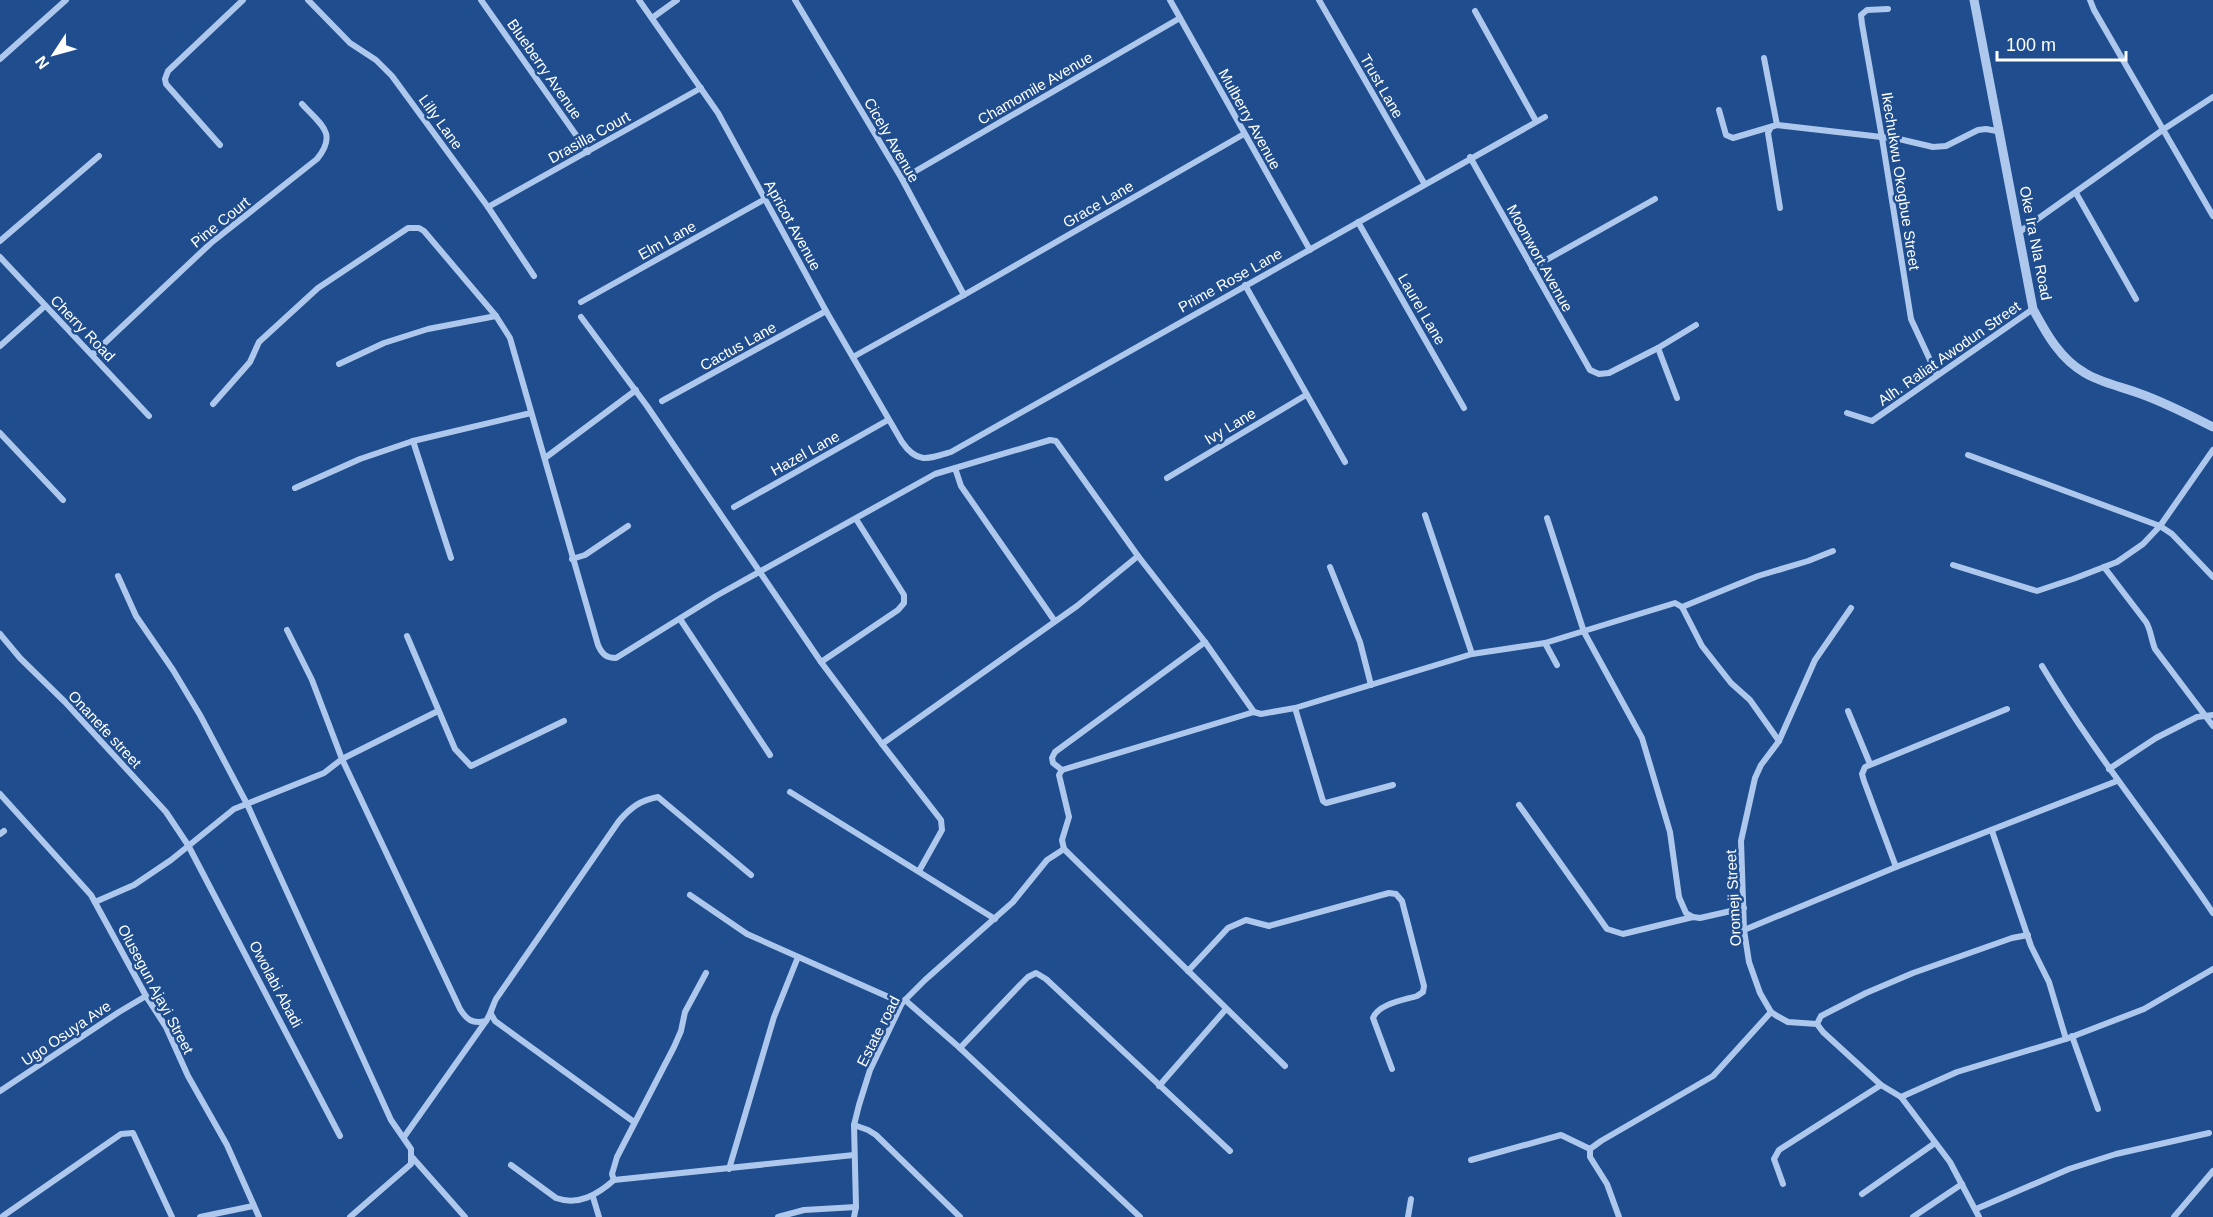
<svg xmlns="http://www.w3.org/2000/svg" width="2213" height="1217" viewBox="0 0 2213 1217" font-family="Helvetica,sans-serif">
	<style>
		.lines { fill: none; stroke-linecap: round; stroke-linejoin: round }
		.minor { stroke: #aec8ed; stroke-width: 6 }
		.tertiary { stroke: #aec8ed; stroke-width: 9 }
		.labels { text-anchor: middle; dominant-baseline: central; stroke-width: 5; stroke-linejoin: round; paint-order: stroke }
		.street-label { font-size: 15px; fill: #fff; stroke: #1f4d8e }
	</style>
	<rect width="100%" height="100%" fill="#1f4d8e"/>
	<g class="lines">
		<g class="minor">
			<polyline points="308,0 350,43 376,60 392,76 488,207 534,276"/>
			<polyline points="481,0 588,152"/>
			<path d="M639,0L718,113L826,311L902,442C917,464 928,459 951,452L1545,117"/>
			<polyline points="795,0 902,179 964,295"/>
			<polyline points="1170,0 1310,250"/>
			<polyline points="1319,0 1424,183"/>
			<polyline points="2090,0 2094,10 2213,216"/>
			<polyline points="1888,9 1867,10 1861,15 1862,24 1882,138 1911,319 1937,375"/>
			<polyline points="1475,11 1536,121"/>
			<polyline points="652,18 677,0"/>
			<polyline points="1764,58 1777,125"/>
			<polyline points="0,59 66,0"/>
			<polyline points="1719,110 1726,135 1733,138 1777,125 1899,139 1933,147 1946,146 1978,130 1986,129 1997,131"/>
			<polyline points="1771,127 1768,133 1780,208"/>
			<polyline points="220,145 166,84 165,79 168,71 243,0"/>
			<polyline points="1470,157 1590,370 1599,374 1609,373 1658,348 1696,325"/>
			<polyline points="902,179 1180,18"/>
			<polyline points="2076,193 2136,299"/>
			<polyline points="488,207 701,88"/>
			<polyline points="1358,222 1464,408"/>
			<polyline points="2018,233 2164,129 2213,97"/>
			<polyline points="0,241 99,156"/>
			<polyline points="0,257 149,416"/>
			<polyline points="1532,268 1655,199"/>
			<polyline points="1245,285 1345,462"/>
			<polyline points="581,302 765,199"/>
			<polyline points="581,317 647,406 821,662 882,744 941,820 942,830 919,871"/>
			<polyline points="0,346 45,306"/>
			<polyline points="1658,348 1677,398"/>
			<path d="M93,354L211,243L317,159C338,133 321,125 302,104"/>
			<polyline points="853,357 964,295 1244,134"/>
			<polyline points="339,364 384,343 428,329 496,316"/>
			<polyline points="662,401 826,311"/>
			<path d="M213,404L250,362L259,342L318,288L408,228H419L424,231L496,316L510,338L598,645C602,654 606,658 616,658L716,596L935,474L1050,440L1056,441L1138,556L1205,642L1254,712"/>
			<polyline points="1847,413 1872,421 2033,309"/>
			<polyline points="0,433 63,500"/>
			<polyline points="413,441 451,558"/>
			<polyline points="1968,455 2160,526 2172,534 2213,577"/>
			<polyline points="545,458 636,390"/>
			<polyline points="955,468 961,486 1054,620"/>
			<polyline points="1167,478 1306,395"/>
			<polyline points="295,488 360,459 413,441 531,413"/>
			<polyline points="734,507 888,420"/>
			<polyline points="1425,515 1472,654"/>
			<polyline points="1547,518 1584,632 1642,738 1670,832 1679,897 1686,913 1693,917"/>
			<polyline points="572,559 585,555 628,526"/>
			<polyline points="1953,565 2037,591 2073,579 2117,562 2143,544 2160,526 2213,450"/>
			<polyline points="1330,567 1360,642 1371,685"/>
			<path d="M2104,567L2146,622C2151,630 2151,639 2155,649L2213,726"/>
			<polyline points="118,576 136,616 173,670 200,715 247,804 391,1120 411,1149 411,1164 350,1217"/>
			<polyline points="1682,607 1758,576 1808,561 1833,551"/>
			<polyline points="1851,608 1815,660 1779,741 1761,765 1755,778 1741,841 1744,930 1749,962 1760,993 1771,1012 1777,1016 1788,1022 1817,1024 1823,1032 1881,1085 1901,1097 1950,1162 1979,1217"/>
			<polyline points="680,619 770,755"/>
			<polyline points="0,634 20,658 65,702 166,812 188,845 340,1136"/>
			<polyline points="407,636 455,749 471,766 564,721"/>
			<polyline points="1545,643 1557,665"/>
			<polyline points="821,662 898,610 904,603 904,595 856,519"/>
			<path d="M2042,666C2093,752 2157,830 2213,913"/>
			<polyline points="1295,708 1323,801 1326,803 1393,785"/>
			<path d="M438,711L342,759L460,1009C467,1020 472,1024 486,1021C491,1014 492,1007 496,999L619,821C631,807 641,800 658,797L751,875"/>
			<polyline points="1848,711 1870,764"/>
			<polyline points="882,744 1077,606 1138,556"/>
			<polyline points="2109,769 2156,738 2197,717 2213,715"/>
			<polyline points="1062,770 1053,763 1052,758 1055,752 1205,642"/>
			<polyline points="790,792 995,919"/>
			<polyline points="0,794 91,895 146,996 166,1027 188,1076 227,1145 259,1217"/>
			<polyline points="1519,805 1607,929 1623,934 1693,917 1700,918 1744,908"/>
			<polyline points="1992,831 2031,946 2049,982 2066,1039"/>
			<polyline points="0,834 4,831"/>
			<polyline points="1896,867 1864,781 1862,774 1865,767 2007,709"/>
			<polyline points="690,895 747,934 902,1003"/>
			<polyline points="95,902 134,885 171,860 234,809 324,773 342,759 312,680 287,630"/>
			<polyline points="1744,930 1896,867 2117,781"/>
			<path d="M1188,971L1228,928L1246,920L1269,926L1389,893L1396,894L1402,901L1424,986L1423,992L1417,996C1404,1000 1378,1004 1373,1018L1392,1069"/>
			<polyline points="905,1000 960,1048 1140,1217"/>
			<polyline points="491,1014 495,1021 634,1122"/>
			<polyline points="1817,1024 1821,1016 1866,993 1913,973 2012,938 2028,935"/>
			<polyline points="2072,1036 2098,1109"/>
			<polyline points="960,1048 1020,985 1028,977 1036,973 1046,979 1230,1151"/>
			<polyline points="1285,1066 1064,849 1062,840 1069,817 1059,775 1062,770 1254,712 1261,714 1295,708 1472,654 1545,643 1675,603 1682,607 1702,646 1731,683 1750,700 1779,741"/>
			<polyline points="1159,1086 1226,1009"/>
			<polyline points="0,1091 119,1012 146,996"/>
			<polyline points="1901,1097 1957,1072 2066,1039 2144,1009 2213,969"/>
			<polyline points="854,1125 868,1130 876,1135 960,1217"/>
			<polyline points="404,1137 486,1021"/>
			<polyline points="412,1157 465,1217"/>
			<polyline points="1471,1160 1561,1135 1590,1149"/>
			<path d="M511,1165L556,1198C578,1206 597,1195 614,1180L854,1155"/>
			<polyline points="729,1169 774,1017 798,957"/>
			<polyline points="614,1180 612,1174 617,1157 674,1047 681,1031 685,1012 706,973"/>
			<polyline points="1783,1184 1774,1159 1779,1150 1881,1085"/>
			<polyline points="1862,1194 1935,1143"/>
			<polyline points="593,1197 599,1217"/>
			<polyline points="1976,1209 2069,1169 2116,1154 2209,1133"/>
			<polyline points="3,1216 121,1134 133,1133 172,1217"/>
			<polyline points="200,1217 253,1206"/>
			<polyline points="778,1217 804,1210 856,1207"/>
			<polyline points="854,1217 856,1207 854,1125 859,1105 870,1070 902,1003 925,980 1013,902 1047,860 1064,849"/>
			<polyline points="1408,1217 1411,1199"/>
			<polyline points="1619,1217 1607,1184 1590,1157 1590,1149 1601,1141 1713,1076 1771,1012"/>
			<polyline points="1913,1217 1962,1184"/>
			<polyline points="2174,1217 2213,1171"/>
		</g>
		<path class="tertiary" d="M1974,0L2033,309C2046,333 2060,359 2085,373C2101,383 2123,387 2141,394C2166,403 2189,415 2213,427"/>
	</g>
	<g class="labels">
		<g class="street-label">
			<text transform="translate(545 69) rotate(55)">Blueberry Avenue</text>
			<text transform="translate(1382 86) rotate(60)">Trust Lane</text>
			<text transform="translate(1035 88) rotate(-30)">Chamomile Avenue</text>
			<text transform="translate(1250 119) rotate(61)">Mulberry Avenue</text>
			<text transform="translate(441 122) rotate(54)">Lilly Lane</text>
			<text transform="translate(589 137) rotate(-29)">Drasilla Court</text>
			<text transform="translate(892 140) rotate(60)">Cicely Avenue</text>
			<text transform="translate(1901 181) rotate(81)">Ikechukwu Okogbue Street</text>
			<text transform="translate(1098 204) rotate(-30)">Grace Lane</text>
			<text transform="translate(220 222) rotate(-39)">Pine Court</text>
			<text transform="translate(793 225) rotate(61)">Apricot Avenue</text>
			<text transform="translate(667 240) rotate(-29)">Elm Lane</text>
			<text transform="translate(2036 243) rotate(79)">Oke Ira Nla Road</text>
			<text transform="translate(1540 258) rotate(61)">Moonwort Avenue</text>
			<text transform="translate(1230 280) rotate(-29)">Prime Rose Lane</text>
			<text transform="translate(1422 309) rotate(60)">Laurel Lane</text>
			<text transform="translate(83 328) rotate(46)">Cherry Road</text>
			<text transform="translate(738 346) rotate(-29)">Cactus Lane</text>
			<text transform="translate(1949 353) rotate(-35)">Alh. Raliat Awodun Street</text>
			<text transform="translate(1230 426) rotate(-31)">Ivy Lane</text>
			<text transform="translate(805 453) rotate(-29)">Hazel Lane</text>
			<text transform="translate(105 729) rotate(47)">Onanefe street</text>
			<text transform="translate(1733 898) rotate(-93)">Oromeji Street</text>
			<text transform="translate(276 984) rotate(62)">Owolabi Abadi</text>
			<text transform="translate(156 989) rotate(62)">Olusegun Ajayi Street</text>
			<text transform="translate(878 1031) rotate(-63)">Estate road</text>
			<text transform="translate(66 1033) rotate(-34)">Ugo Osuya Ave</text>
		</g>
	</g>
	<g transform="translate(54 54) rotate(234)" stroke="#1f4d8e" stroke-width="4.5" paint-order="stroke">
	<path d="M0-4.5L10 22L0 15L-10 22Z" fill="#ffffff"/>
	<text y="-9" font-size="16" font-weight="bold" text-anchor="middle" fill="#ffffff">N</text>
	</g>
	<path d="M1997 51v9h129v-9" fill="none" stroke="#ffffff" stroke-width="3"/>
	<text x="2006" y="51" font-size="18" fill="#ffffff" stroke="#1f4d8e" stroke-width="4.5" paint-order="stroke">100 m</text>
</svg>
